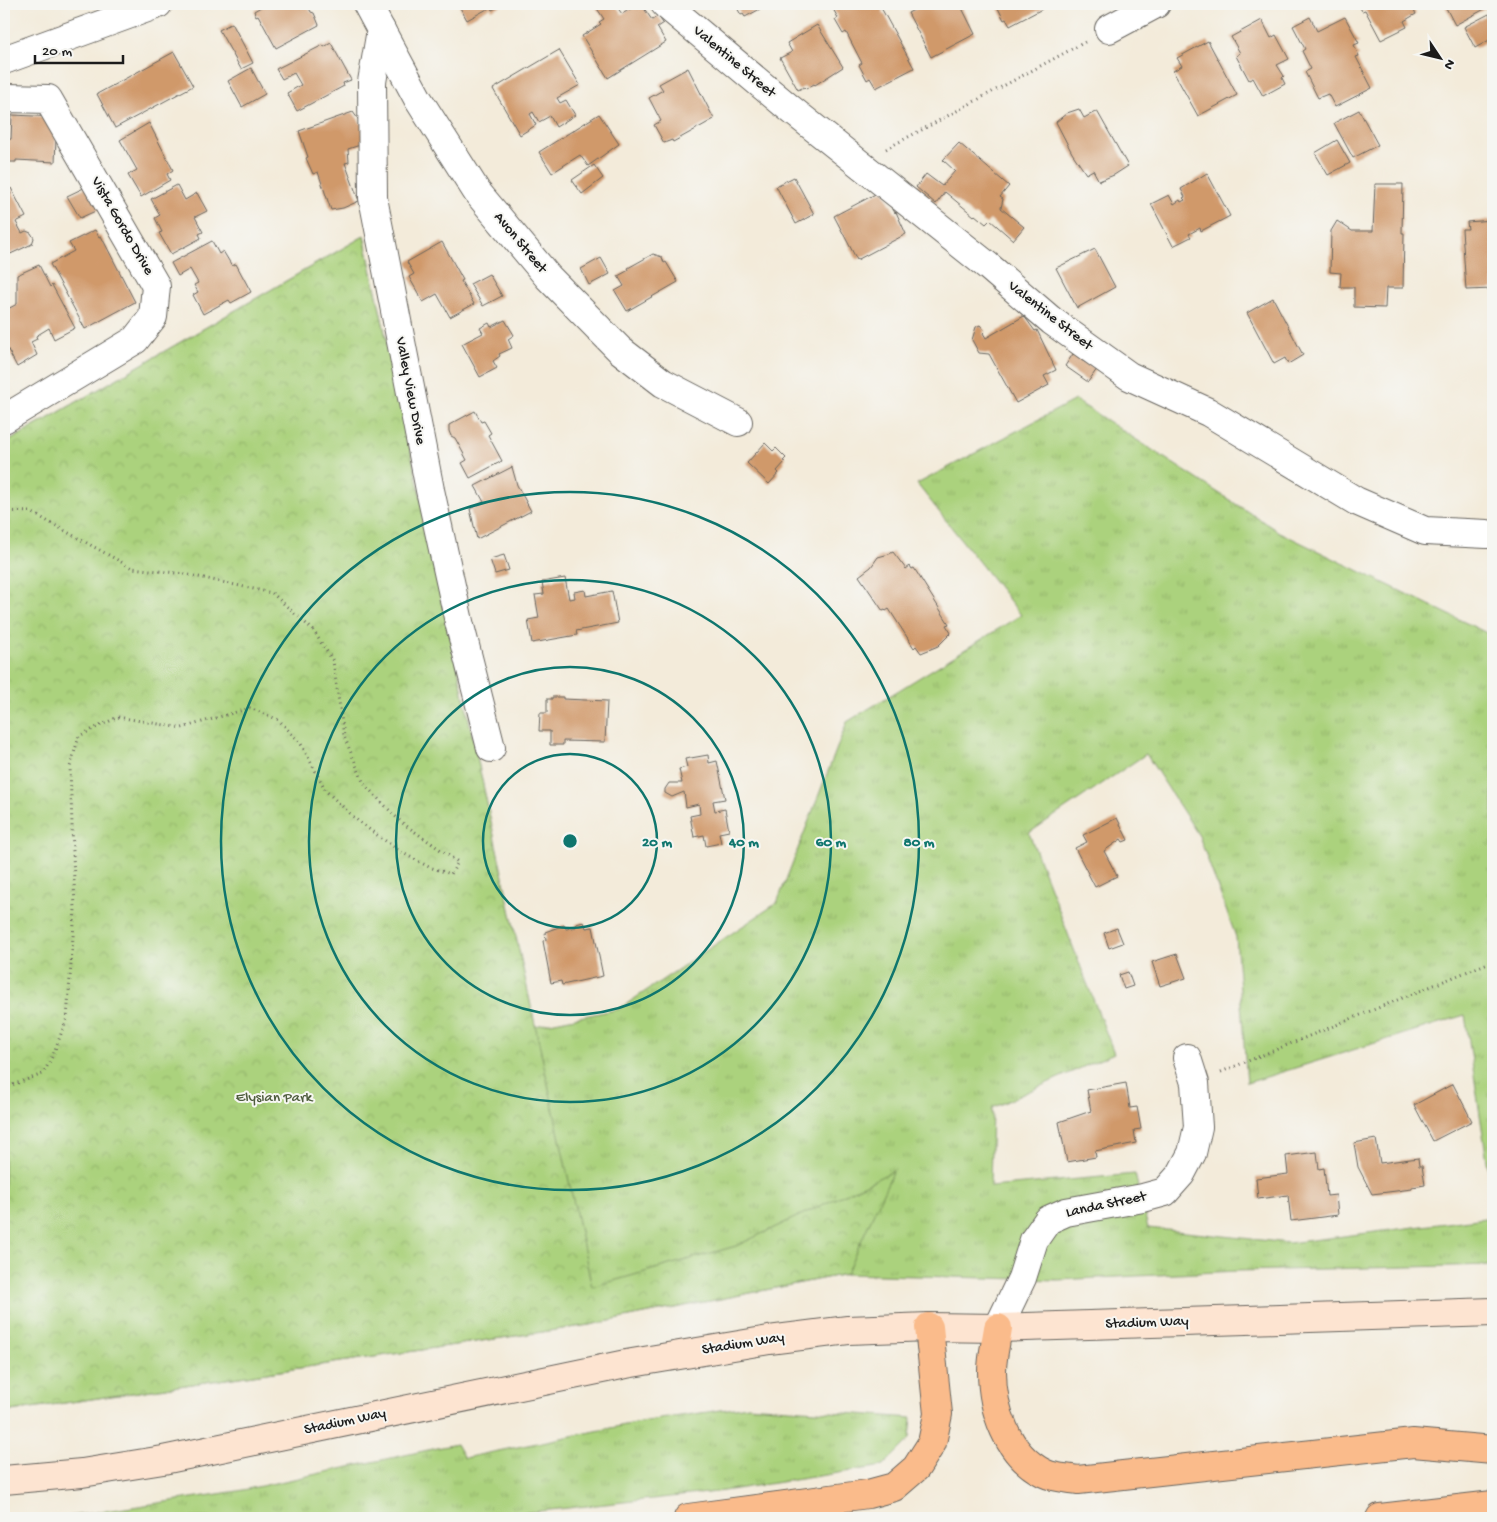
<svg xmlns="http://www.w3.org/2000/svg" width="1497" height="1522" viewBox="0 0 1497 1522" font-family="'Gochi Hand',sans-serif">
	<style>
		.grass { fill: url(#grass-tufts); stroke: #64774c }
		.park { fill: url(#park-crowns); stroke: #64774c }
		.building { fill: #d0996b }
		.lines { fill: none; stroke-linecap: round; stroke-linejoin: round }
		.street-casing { stroke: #67645e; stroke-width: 30 }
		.secondary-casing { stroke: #67645e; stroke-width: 30 }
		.highway-casing { stroke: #67645e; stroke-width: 30 }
		.path { stroke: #67645e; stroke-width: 3; stroke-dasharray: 1 4; stroke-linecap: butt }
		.street { stroke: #fff; stroke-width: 28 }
		.secondary { stroke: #fde4d1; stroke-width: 28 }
		.highway { stroke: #fabb8b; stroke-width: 28 }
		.ring { fill: none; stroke: #0f766e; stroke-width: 2.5 }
		.labels { text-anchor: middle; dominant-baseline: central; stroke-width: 4; stroke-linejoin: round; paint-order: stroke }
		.street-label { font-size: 15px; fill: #1c1c1c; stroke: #f6f6f2 }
		.park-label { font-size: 15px; fill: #4e5c3e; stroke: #f6f6f2 }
		.centre { fill: #0f766e; stroke: #f6f6f2; stroke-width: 2.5 }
		.ring-label { font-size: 15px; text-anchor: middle; font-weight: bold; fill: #0f766e; stroke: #f6f6f2; stroke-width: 4; stroke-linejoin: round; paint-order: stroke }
	</style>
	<defs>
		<pattern id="grass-tufts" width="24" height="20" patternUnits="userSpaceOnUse" patternTransform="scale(1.25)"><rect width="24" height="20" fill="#abd27d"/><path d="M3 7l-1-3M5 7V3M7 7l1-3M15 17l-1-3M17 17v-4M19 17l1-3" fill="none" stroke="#93b46b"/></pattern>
		<pattern id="park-crowns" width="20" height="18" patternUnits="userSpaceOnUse" patternTransform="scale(1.25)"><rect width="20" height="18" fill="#abd27d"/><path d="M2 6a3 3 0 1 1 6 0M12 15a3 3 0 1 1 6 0" fill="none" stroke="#93b46b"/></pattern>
	</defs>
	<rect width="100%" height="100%" fill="#f6f6f2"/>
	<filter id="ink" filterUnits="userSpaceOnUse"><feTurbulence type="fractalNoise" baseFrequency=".02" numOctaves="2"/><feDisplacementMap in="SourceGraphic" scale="10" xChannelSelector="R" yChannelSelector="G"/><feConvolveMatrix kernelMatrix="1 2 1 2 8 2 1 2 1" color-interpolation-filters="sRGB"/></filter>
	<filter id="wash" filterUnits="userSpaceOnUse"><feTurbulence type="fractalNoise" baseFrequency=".0096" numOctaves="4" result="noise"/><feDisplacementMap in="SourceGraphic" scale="20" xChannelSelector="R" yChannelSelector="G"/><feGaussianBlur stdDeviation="1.12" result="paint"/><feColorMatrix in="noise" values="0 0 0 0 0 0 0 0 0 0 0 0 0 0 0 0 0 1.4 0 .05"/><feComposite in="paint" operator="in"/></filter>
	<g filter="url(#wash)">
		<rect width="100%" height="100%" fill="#f3ebda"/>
		<g class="grass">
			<polygon points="364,236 535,1026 619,1009 777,903 847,722 1021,615 917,484 1075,400 1279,532 1493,636 1493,1201 1465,1015 1247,1083 1236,937 1199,836 1146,754 1029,833 1114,1053 992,1108 990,1187 1135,1174 1148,1228 1289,1243 1493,1217 1493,1265 1237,1271 1057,1280 846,1274 589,1325 4,1412 4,444"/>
			<polygon points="748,1406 912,1418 910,1439 883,1466 717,1492 475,1518 59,1518 238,1491 456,1444 464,1458 640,1422"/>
		</g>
		<polygon class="park" points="364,236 592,1287 736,1246 893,1171 846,1274 589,1325 4,1412 4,444"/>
		<g id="blocks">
			<g class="building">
				<polygon points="266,4 307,4 311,12 314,13 319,25 276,48 258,15 256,16 254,11"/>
				<polygon points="458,4 504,4 492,10 491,7 467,20"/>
				<polygon points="594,4 615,4 622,14 639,4 641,4 652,20 658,16 663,23 657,27 666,42 608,78 582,36 601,24 599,22 604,19"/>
				<polygon points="735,4 760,4 762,8 745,17 743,14 741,15"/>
				<polygon points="838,4 879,4 914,68 876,88 870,78 867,80 859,65 862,63 846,32 843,34 835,20 838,18 832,7"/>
				<polygon points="925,4 963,4 965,6 962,8 975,34 931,57 908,13"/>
				<polygon points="996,4 1039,4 1042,9 1010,26 1006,19 1004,20"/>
				<polygon points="1358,4 1411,4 1416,14 1404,21 1407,27 1381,40 1365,10 1362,11"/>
				<polygon points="1444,4 1491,4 1492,5 1455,25"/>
				<polygon points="1489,14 1493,23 1493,38 1475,48 1464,27"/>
				<polygon points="1310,17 1317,31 1345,17 1359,43 1354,45 1359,56 1356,57 1372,88 1335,107 1328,94 1318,98 1305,72 1311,69 1302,51 1305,49 1293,26"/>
				<polygon points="1262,20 1271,38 1276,35 1289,59 1277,65 1284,76 1282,78 1285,84 1263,96 1253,78 1249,80 1236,56 1240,53 1231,37"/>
				<polygon points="232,23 253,63 241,69 219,30"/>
				<polygon points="817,25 843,67 815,85 814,84 806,89 804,87 798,90 780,58 792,52 787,43"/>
				<polygon points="1208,41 1237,95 1198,116 1173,71 1182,66 1177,58"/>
				<polygon points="331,43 351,80 343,83 344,86 297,111 287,93 301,85 294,73 282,79 276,69 323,45 324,47"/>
				<polygon points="559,50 580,85 557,98 560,103 566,100 575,115 556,127 550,116 539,122 533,112 530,114 536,125 520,135 493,89"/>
				<polygon points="174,52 193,86 115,128 97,94"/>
				<polygon points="251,68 265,94 242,107 228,81"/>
				<polygon points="688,68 714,119 673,142 672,140 664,143 654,125 661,121 649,98 663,90 659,84"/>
				<polygon points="1079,109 1084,118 1097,111 1128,166 1114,175 1099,181 1093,170 1086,174 1072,153 1056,122 1067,113"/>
				<polygon points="1359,110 1378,145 1353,158 1334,123"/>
				<polygon points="353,112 363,126 363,144 348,149 349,162 345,163 359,201 343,208 331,210 318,172 313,174 306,158 308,157 299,131"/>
				<polygon points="599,114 619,144 588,166 580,155 552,173 539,152"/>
				<polygon points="12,115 57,117 55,162 16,160 16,162 9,162 8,186 4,186 4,141 11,139"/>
				<polygon points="149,123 173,170 167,174 170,180 141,197 128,175 137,170 120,140"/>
				<polygon points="1337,140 1350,163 1328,175 1315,153"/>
				<polygon points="959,143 1009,186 1000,197 1003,199 1001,208 1024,227 1013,240 990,220 986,224 975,215 974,216 945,192 936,204 916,187 926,174 942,186 955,171 943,160"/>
				<polygon points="594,165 603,178 582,194 572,180"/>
				<polygon points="1207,173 1230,216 1201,231 1200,228 1189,234 1191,237 1173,246 1151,204 1169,195 1174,204 1180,200 1181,202 1185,200 1183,198 1185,197 1181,189"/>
				<polygon points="794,177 814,214 796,224 776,186"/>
				<polygon points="1375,184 1403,184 1402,233 1404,233 1403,288 1386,288 1385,308 1354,307 1354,287 1340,287 1341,273 1330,272 1331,231 1337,221 1352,231 1373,231"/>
				<polygon points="90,185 102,208 80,218 67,196"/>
				<polygon points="177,185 185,200 197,193 207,211 195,217 203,232 199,234 201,238 171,254 159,233 162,232 155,218 160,215 151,199"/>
				<polygon points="11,188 26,217 16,222 22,233 26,231 31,233 34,238 32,244 4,257 4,197 11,194 8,190"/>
				<polygon points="883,190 895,213 896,212 906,234 857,260 834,216"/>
				<polygon points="1493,220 1493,289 1466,290 1462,229 1468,229 1467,222"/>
				<polygon points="95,230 99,237 101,236 135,302 85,329 50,264 74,251 69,243"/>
				<polygon points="212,241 219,254 223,251 232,266 236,264 251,292 231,303 229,300 203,314 193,295 198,292 194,285 198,283 190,269 178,276 171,263"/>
				<polygon points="442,242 463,280 461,281 474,304 450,317 437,294 423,302 409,277 414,274 407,262"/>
				<polygon points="1095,249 1115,287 1077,308 1056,268"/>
				<polygon points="653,254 662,257 664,263 666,262 678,282 627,311 615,291 624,286 618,276 629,270 628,268"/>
				<polygon points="601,258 610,274 589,285 581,269"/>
				<polygon points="39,265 50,287 52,285 75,328 54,339 49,328 36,336 37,339 31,342 37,355 17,367 4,342 4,311 17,304 17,275"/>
				<polygon points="489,274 502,296 483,306 470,284"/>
				<polygon points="1273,298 1303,355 1288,364 1285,358 1274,364 1247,313"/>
				<polygon points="1024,316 1035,331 1037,330 1056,370 1044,376 1049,385 1016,403 989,354 979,353 972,340 976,327 980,325 985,331 983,333 986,338"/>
				<polygon points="505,320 514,335 508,339 512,348 499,354 500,356 493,361 497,368 480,377 462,344 483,333 480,328 489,323 491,327"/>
				<polygon points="1077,352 1083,357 1081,360 1097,369 1088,382 1065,366 1073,354 1074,355"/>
				<polygon points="475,411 481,422 484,421 491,433 488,435 502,461 470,478 462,463 467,460 455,438 451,436 449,431 449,425"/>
				<polygon points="765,443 773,451 776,448 786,458 783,461 785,462 777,471 779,473 769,484 747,463"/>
				<polygon points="512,467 517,485 531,511 477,539 470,509 484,502 475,486"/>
				<polygon points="893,552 906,569 910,566 912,569 914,568 949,624 946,625 951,633 938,646 921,653 916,646 914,648 889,609 886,611 885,610 883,611 859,576 871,567 878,557 889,554"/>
				<polygon points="504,555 509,570 495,574 490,559"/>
				<polygon points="565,578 569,599 575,598 574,592 585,590 586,596 612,591 618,623 576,631 577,635 532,643 528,620 539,618 535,595 544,594 542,582"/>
				<polygon points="552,697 563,697 563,699 607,701 605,742 563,741 563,745 550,745 550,731 539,731 540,713 547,713 547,699 552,699"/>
				<polygon points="708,755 709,763 717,761 725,799 713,801 715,811 725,809 729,831 719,833 721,843 706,846 704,835 694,837 690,816 700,814 699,804 686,807 684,792 672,797 665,793 665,789 669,783 682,783 679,769 687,767 685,759"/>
				<polygon points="1117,818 1128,840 1123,842 1121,839 1104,851 1117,876 1095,887 1075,848 1087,842 1083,835"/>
				<polygon points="584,922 586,928 593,927 603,976 562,985 561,981 551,983 543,941 546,940 545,932 564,925 566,929 576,927 576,924"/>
				<polygon points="1117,928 1123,943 1109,948 1104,933"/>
				<polygon points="1177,954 1186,978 1160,986 1152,962"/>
				<polygon points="1128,972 1133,986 1124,989 1119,975"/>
				<polygon points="1126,1083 1130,1108 1137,1107 1141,1129 1134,1130 1136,1143 1095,1151 1096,1157 1067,1162 1059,1122 1091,1111 1087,1090"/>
				<polygon points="1453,1084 1472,1121 1433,1141 1414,1105"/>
				<polygon points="1376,1139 1380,1163 1418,1158 1419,1166 1422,1166 1425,1185 1412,1187 1412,1189 1372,1194 1358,1167 1354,1143"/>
				<polygon points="1317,1152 1319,1169 1324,1168 1327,1196 1336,1195 1338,1215 1291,1221 1288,1195 1258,1199 1256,1178 1288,1174 1286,1156"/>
			</g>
		</g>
	</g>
	<g filter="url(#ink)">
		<use href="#blocks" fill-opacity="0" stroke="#67645e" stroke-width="1"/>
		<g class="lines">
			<defs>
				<g id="street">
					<polyline points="367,4 418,99 477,192 548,277 620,350 663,383 738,422"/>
					<polyline points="665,4 788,107 988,266 1052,321 1129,376 1208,412 1356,501 1425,531 1487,534"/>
					<polyline points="1109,29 1156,4"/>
					<polyline points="381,30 372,82 373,198 430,490 459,622 491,748"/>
					<polyline points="4,60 158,4"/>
					<polyline points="4,100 7,98 48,99 156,286 153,317 135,340 4,419"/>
					<polyline points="998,1328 1022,1278 1034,1240 1048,1220 1066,1212 1143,1198 1165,1192 1181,1174 1192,1153 1198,1127 1195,1083 1187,1058"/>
				</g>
				<polyline id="secondary" points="4,1480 82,1473 163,1460 626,1364 769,1340 848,1330 929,1327 998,1328 1493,1312"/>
				<g id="highway">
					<path d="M998,1328C996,1342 992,1357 992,1371C992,1409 1007,1455 1044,1473C1054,1478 1068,1478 1078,1480L1413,1443L1493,1450"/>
					<polyline points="688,1518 868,1494 894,1487 916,1468 932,1443 938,1414 929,1327"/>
					<polyline points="1380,1518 1493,1505"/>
				</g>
			</defs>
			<use href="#street" class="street-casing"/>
			<use href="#secondary" class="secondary-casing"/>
			<use href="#highway" class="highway-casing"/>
			<g class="path">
				<polyline points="886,149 1085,42"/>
				<polyline points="4,511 31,512 132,568 185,574 272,593 313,630 333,661 344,736 364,784 401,822 458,862 451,874 429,867 401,852 359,822 326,791 301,744 279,720 250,708 182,728 118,717 79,736 70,767 75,910 67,1018 53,1055 43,1074 12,1085 4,1084"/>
				<polyline points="1221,1072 1493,961"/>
			</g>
			<use href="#street" class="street"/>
			<use href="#secondary" class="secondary"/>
			<use href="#highway" class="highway"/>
		</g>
	</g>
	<g class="ring">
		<circle cx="570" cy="841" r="87"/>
		<circle cx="570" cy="841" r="174"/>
		<circle cx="570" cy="841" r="261"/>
		<circle cx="570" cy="841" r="349"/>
	</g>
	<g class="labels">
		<g class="street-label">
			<text transform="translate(734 62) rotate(40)">Valentine Street</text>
			<text transform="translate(122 226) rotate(60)">Vista Gordo Drive</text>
			<text transform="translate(520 243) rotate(50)">Avon Street</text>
			<text transform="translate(1050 316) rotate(38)">Valentine Street</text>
			<text transform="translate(410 391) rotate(79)">Valley View Drive</text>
			<text transform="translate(1106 1205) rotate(-12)">Landa Street</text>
			<text transform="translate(1147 1323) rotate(-2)">Stadium Way</text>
			<text transform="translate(743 1344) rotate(-9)">Stadium Way</text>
			<text transform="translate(345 1422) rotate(-12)">Stadium Way</text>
		</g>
		<g class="park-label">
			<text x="274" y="1098">Elysian Park</text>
		</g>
	</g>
	<circle cx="570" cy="841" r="8" class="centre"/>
	<g class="ring-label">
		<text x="657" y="846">20 m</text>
		<text x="744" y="846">40 m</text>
		<text x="831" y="846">60 m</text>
		<text x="919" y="846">80 m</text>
	</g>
	<rect width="1497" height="1522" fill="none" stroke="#f6f6f2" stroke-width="20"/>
	<g transform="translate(1440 58) rotate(125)" stroke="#f6f6f2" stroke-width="4" paint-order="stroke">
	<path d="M0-4L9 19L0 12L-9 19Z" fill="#1c1c1c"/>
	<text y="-8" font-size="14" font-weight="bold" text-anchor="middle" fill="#1c1c1c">N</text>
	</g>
	<path d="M35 55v8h88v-8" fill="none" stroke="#1c1c1c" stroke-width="2.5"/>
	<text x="42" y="55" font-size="15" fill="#1c1c1c" stroke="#f6f6f2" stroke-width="4" paint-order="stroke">20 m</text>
</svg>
